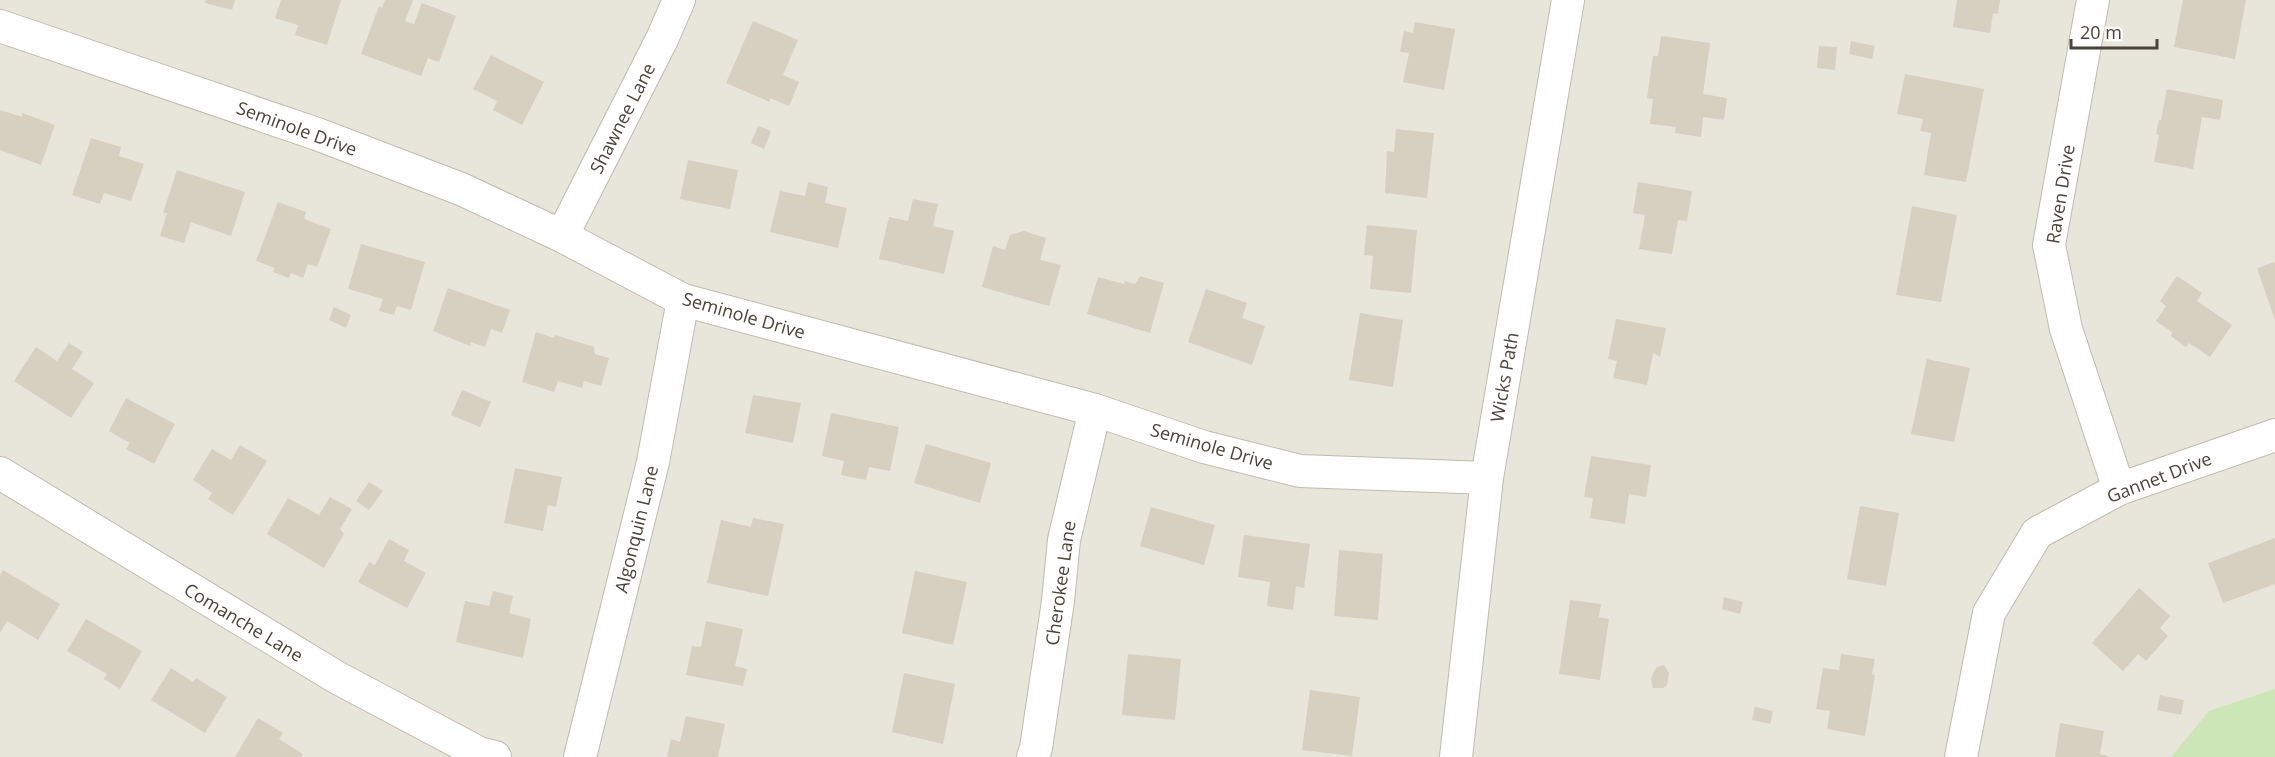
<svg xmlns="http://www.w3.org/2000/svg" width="2275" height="757" viewBox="0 0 2275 757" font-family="'Open Sans',sans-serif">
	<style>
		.residential { fill: #e8e5da }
		.green { fill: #cce6b7 }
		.building { fill: #d6d0c1 }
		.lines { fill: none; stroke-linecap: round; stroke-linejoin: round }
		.minor-casing { stroke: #c0bbae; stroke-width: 34 }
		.minor { stroke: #fff; stroke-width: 32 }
		.labels { text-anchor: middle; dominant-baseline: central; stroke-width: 6; stroke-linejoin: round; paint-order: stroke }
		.street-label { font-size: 18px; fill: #494439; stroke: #fff }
	</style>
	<rect width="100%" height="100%" fill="#f5f3eb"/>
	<rect class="residential" x="0" y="0" width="2275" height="757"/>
	<polygon class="green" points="2275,689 2275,757 2171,757 2209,711"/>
	<g class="building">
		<polygon points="206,0 235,0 232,10 205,3"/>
		<polygon points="281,0 341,0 327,45 295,35 298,25 275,18"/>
		<polygon points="385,0 413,0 405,21 414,24 422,3 456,16 439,62 428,58 421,76 361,54 379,6 382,8"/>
		<polygon points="1957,0 2000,0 1998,14 1993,13 1990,33 1953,27"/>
		<polygon points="2183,0 2246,0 2235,59 2174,47"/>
		<polygon points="753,21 798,40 783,75 799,82 789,106 770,98 770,102 726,83"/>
		<polygon points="1415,22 1455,29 1444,90 1403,82 1409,53 1400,52 1404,31 1413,33"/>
		<polygon points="1661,36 1710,43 1703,94 1727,98 1724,120 1703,117 1701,137 1675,133 1676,127 1650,124 1653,99 1647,98 1653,56 1658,56"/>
		<polygon points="1851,41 1875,46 1872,59 1849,54"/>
		<polygon points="1819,46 1837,47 1835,70 1817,68"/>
		<polygon points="491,55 544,82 522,125 493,110 497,101 473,89"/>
		<polygon points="1905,74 1984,89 1966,182 1924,175 1931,133 1920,131 1923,119 1897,114"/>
		<polygon points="2167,89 2223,100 2220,120 2202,117 2193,169 2154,162 2159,135 2156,134 2159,120 2161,120"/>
		<polygon points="0,110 22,117 22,113 55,125 41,165 0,150"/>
		<polygon points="758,126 771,131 764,149 751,143"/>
		<polygon points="1396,129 1434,133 1427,198 1385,193 1387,151 1394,152"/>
		<polygon points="91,138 121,147 119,156 144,164 131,201 104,193 100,204 72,195"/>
		<polygon points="688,160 738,170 730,209 680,199"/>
		<polygon points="177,170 245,192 231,236 191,222 184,243 160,236 167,213 163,213"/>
		<polygon points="808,182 828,187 825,203 847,208 838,248 770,232 780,191 805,196"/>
		<polygon points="1638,182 1692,191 1687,221 1678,220 1672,254 1639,249 1645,215 1633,213"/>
		<polygon points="913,199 938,204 933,226 954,231 944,274 879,259 889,217 908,221"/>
		<polygon points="278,202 306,212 304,219 331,229 317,267 308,264 303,278 291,273 289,278 273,272 275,268 256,261"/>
		<polygon points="1912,206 1957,215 1941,302 1896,295"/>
		<polygon points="1367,225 1417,230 1411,293 1370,289 1373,256 1364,255"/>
		<polygon points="1024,231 1046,238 1040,260 1061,265 1049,306 982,287 993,246 1005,250 1010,235"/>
		<polygon points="361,244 425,262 411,310 397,306 394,315 379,311 383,299 348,289"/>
		<polygon points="2275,262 2275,320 2257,268"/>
		<polygon points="1140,276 1164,283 1150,333 1087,314 1098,277 1124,284 1125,281 1135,284"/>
		<polygon points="2177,276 2202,293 2197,301 2232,325 2210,357 2189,343 2186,347 2171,336 2172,332 2156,321 2166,306 2160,301"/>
		<polygon points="448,288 510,310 502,333 491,329 485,347 471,342 470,346 433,331"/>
		<polygon points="1206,289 1247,303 1242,318 1265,326 1252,365 1188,342"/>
		<polygon points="334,307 351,315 346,328 329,320"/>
		<polygon points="1360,313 1403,320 1393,387 1349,380"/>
		<polygon points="1616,319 1666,328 1660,357 1653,353 1647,385 1613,378 1617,361 1608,359"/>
		<polygon points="536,332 554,338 555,335 594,347 595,354 609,358 601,386 584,381 582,388 558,381 554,392 522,382"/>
		<polygon points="69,343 83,352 72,369 94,383 71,418 14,381 36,347 57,361"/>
		<polygon points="1927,359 1970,368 1954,442 1911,434"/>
		<polygon points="462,390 491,402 480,427 451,415"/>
		<polygon points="753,395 801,403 793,443 745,433"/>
		<polygon points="126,398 175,424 154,464 126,449 130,443 109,431"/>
		<polygon points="831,413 899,427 890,471 869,467 866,480 841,475 844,461 822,456"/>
		<polygon points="926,444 991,463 980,503 914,483"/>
		<polygon points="240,445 267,461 233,515 208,499 212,493 193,480 212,449 231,460"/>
		<polygon points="1591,456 1651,465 1646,497 1629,494 1625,524 1590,518 1593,498 1584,497"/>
		<polygon points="515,468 562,477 556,507 548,505 543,531 504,523"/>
		<polygon points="369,482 383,491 369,510 356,501"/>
		<polygon points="330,497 352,509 340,529 344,534 324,568 267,534 288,498 319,515"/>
		<polygon points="1860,506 1899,513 1886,586 1847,579"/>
		<polygon points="1151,507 1215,525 1204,565 1140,546"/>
		<polygon points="753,518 784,524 768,596 707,583 721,520 751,527"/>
		<polygon points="1244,535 1310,544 1304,588 1296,586 1293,610 1267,606 1270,582 1238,577"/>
		<polygon points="2275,538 2275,584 2223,603 2208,563"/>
		<polygon points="389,539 409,550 404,561 426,573 407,608 358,582 369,562 375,565"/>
		<polygon points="1339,550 1383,554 1378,620 1334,616"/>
		<polygon points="3,570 60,604 38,640 7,621 0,633 0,575"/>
		<polygon points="915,571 967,582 953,645 902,633"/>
		<polygon points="2139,588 2170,616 2160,628 2168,636 2146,661 2138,654 2123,671 2092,643"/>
		<polygon points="493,591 513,596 509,613 531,619 523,658 456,642 465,601 489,606"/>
		<polygon points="1724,597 1743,602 1740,614 1722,609"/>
		<polygon points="1570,600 1601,604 1599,617 1609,619 1600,680 1559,674"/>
		<polygon points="86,619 142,651 120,689 104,679 107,674 67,651"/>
		<polygon points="706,621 743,629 735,666 747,669 743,686 686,675 692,646 701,647"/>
		<polygon points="1128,654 1181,659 1175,720 1122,715"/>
		<polygon points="1841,654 1875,659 1872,674 1875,675 1865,736 1827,729 1830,711 1816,709 1823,668 1839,670"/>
		<polygon points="1664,665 1669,673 1667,685 1663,688 1653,688 1651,679 1654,671 1657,667"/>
		<polygon points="171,668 193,682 196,678 227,697 205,733 151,700"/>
		<polygon points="904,673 955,684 943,744 892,732"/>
		<polygon points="1310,690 1360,697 1352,756 1302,750"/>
		<polygon points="2160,695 2184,700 2181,715 2157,710"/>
		<polygon points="1755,707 1773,711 1770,724 1752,720"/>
		<polygon points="686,716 725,724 718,757 667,757 671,739 680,742"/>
		<polygon points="258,718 283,733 279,739 303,754 301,757 235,757"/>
		<polygon points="2060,723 2104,731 2100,754 2111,757 2055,757"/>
	</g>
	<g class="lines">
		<defs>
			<g id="minor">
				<polyline points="2093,0 2049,245 2066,329 2119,489"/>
				<polyline points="0,26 317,134 461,189 562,236 683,300 1095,410 1204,447 1300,471 1487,478"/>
				<polyline points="562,236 662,39 679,0"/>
				<polyline points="0,473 336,677 479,753 495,757"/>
				<polyline points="580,757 653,462 683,300"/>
				<polyline points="1033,757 1036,748 1058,601 1064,540 1095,410"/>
				<polyline points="1456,757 1487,478 1568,0"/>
				<polyline points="1961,757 1989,613 2037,533 2119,489 2275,435"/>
			</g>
		</defs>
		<use href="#minor" class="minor-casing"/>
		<use href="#minor" class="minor"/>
	</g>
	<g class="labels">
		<g class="street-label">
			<text transform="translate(622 118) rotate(-63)">Shawnee Lane</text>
			<text transform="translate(297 128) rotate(20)">Seminole Drive</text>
			<text transform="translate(2060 194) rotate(-81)">Raven Drive</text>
			<text transform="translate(744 315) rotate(16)">Seminole Drive</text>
			<text transform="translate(1504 377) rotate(-80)">Wicks Path</text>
			<text transform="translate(1212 446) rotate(16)">Seminole Drive</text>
			<text transform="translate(2159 477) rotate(-21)">Gannet Drive</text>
			<text transform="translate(636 529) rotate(-76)">Algonquin Lane</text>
			<text transform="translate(1060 583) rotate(-82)">Cherokee Lane</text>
			<text transform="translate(244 622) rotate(31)">Comanche Lane</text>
		</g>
	</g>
	<path d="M2071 39v9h86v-9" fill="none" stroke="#494439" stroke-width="3"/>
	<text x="2080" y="39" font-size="18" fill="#494439" stroke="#ffffff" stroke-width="4.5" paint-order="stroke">20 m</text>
</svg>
